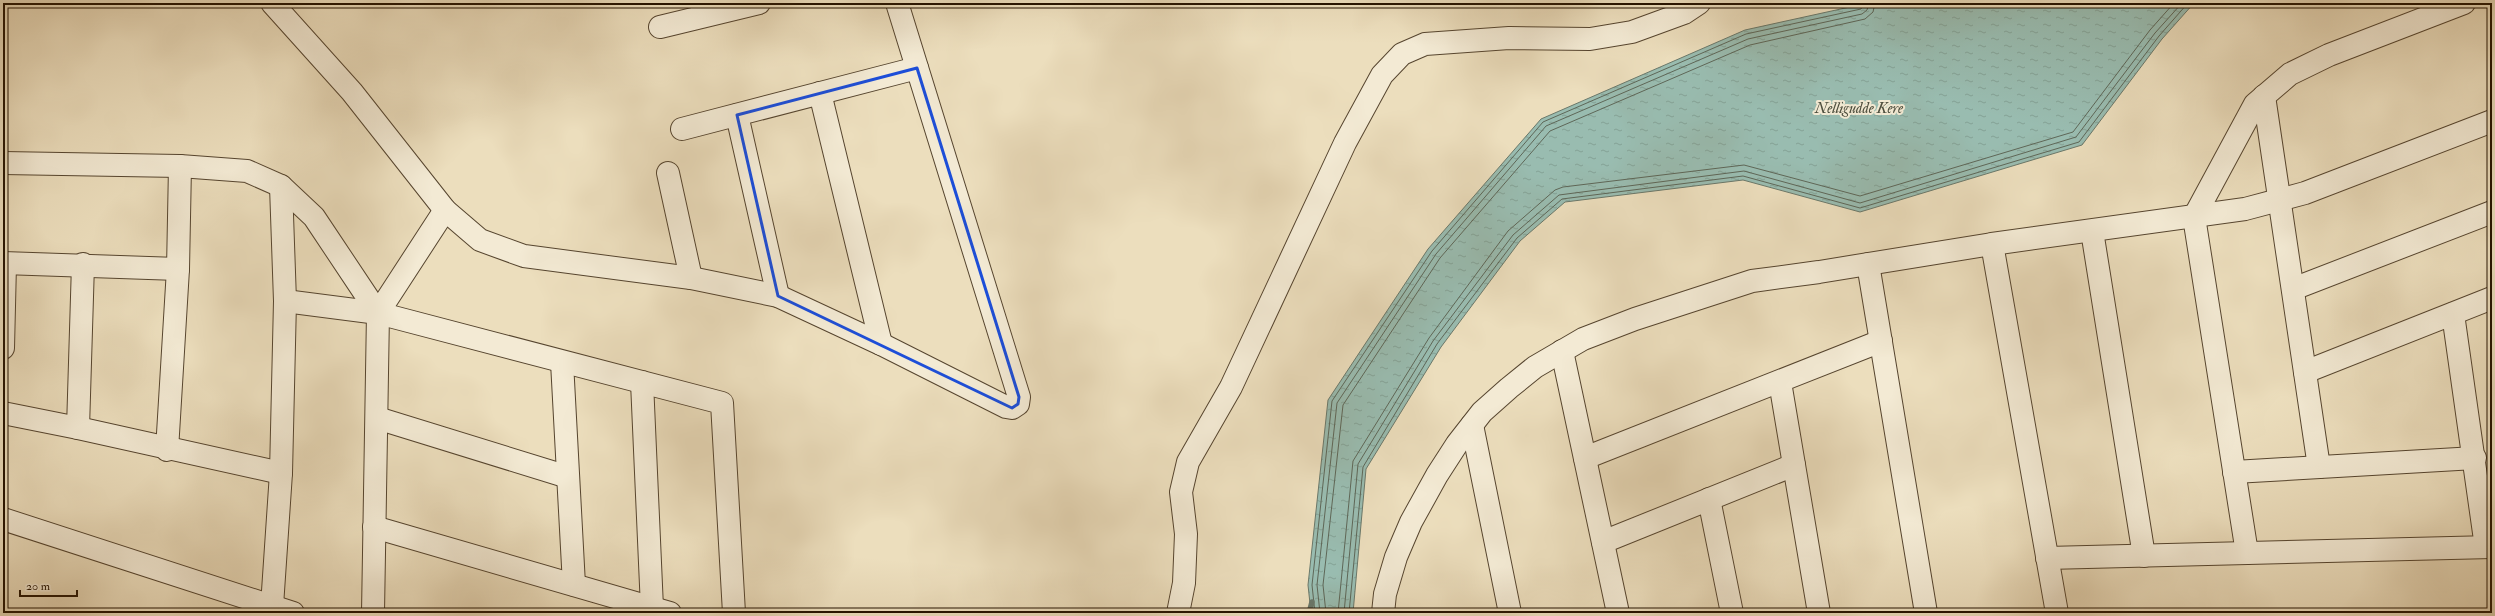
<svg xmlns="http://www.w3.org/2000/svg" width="2495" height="616" viewBox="0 0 2495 616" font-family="'IM FELL Double Pica',serif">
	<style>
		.water { fill: url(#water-ripples); stroke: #6a786a }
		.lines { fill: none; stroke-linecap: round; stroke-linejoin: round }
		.shore { stroke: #5e6758; stroke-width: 1 }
		.stream { stroke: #6a786a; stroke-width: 5.5 }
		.minor-casing { stroke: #56452f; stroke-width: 24 }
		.minor { stroke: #f3ead4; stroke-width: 22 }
		.marked { fill: none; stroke: #1d4ed8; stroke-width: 3; stroke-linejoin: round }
		.labels { text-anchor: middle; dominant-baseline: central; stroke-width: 4; stroke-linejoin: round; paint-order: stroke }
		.water-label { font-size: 15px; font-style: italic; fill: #4d4e3e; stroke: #f3ead4 }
	</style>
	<defs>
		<pattern id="water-ripples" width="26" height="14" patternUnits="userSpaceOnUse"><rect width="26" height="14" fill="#99bcb0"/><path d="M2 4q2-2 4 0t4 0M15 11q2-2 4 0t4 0" fill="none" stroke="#84a196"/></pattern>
	</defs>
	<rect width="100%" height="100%" fill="#ecdebd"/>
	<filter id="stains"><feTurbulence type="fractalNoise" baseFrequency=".005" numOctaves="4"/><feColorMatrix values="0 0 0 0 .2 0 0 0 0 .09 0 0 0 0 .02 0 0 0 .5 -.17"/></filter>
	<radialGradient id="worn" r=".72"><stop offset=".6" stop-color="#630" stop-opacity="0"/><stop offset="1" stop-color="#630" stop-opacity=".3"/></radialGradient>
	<polygon class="water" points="1868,3 2194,3 2162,39 2082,145 1860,212 1743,180 1565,202 1520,241 1441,347 1366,469 1353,613 1311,613 1308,585 1328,400 1428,249 1541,119 1745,30"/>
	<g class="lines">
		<g class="shore">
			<polyline points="1315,613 1312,585 1332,401 1432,251 1543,122 1746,34 1861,9 1864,3"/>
			<polyline points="1320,613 1317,585 1337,403 1436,254 1546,126 1748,39 1862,14 1867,10 1869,3"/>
			<polyline points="1326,613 1323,585 1343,405 1440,258 1550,131 1750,45 1865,19 1873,12 1875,3"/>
			<polyline points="1338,613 1353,461 1429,338 1508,231 1555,190 1563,187 1744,165 1860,196 2073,132 2150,30 2174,3"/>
			<polyline points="1344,613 1358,464 1433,341 1513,235 1559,195 1744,171 1860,203 2076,137 2155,33 2182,3"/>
			<polyline points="1349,613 1363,467 1437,344 1517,238 1562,199 1743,176 1860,208 2079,142 2159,36 2188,3"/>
		</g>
		<polyline class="stream" points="1309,613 1312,602"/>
		<defs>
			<g id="minor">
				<polyline points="272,3 352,92 445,210 480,240 524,256 691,278 778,296 881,344 1006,407 1012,408 1018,404 1019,397 897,3"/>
				<polyline points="660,27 759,3"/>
				<polyline points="820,93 881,344"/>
				<polyline points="2264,96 2319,467"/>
				<polyline points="737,115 778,296"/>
				<polyline points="682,129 917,68"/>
				<polyline points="3,163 180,166 247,171 281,186 314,217 378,313 373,613"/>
				<polyline points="668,173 691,278"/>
				<polyline points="2092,231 2144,556"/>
				<polyline points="1992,244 2057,613"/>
				<polyline points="3,263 178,269"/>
				<polyline points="1868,264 1926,613"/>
				<polyline points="2293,289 2492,212"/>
				<polyline points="285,301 378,313 722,403 734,613"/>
				<polyline points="378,313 445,210"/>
				<polyline points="2453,314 2486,547"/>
				<polyline points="3,348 5,264"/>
				<polyline points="1562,351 1618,613"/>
				<polyline points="562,362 574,585"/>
				<polyline points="2305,372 2492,298"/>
				<polyline points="642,382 652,608"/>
				<polyline points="1780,382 1819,613"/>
				<polyline points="3,413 78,428 83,264"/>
				<polyline points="377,418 568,477"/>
				<polyline points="1472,425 1510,613"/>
				<polyline points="78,428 281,473"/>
				<polyline points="167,450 178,269 180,166"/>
				<polyline points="1585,458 1881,341"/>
				<polyline points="2234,472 2475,458"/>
				<polyline points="1709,499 1732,613"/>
				<polyline points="3,519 293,613"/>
				<polyline points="374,527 670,613"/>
				<polyline points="1603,542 1794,465"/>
				<polyline points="2247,553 2194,217 2255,104 2290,74 2329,55 2464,3"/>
				<polyline points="2047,558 2492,547"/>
				<polyline points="272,606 281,473 285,301 281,186"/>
				<polyline points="1178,613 1184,583 1186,534 1181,492 1188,462 1231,387 1345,143 1382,75 1402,54 1425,44 1509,38 1590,39 1632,32 1684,13 1699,3"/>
				<polyline points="1383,613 1385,594 1396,557 1411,522 1437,475 1457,444 1482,412 1509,388 1535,367 1583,339 1635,319 1752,281 1819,272 1992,244 2245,209 2305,193 2492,121"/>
			</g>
		</defs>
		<use href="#minor" class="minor-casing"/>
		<use href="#minor" class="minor"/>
	</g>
	<path class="marked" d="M917,68L1019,397L1018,404L1012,408L778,296L737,115Z"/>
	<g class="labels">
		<g class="water-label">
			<text x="1859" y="108">Nelligudde Kere</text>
		</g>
	</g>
	<rect width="2495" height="616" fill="none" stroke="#ecdebd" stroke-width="16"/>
	<rect x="4" y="4" width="2487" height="608" fill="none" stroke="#241200" stroke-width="2"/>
	<rect x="8" y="8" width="2479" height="600" fill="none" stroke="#241200"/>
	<path d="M20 590v6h57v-6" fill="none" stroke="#241200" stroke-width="2"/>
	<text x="26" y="590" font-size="12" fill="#241200" stroke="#f3ead4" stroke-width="3" paint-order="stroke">20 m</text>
	<rect width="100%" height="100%" filter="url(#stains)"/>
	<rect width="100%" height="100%" fill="url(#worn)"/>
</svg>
